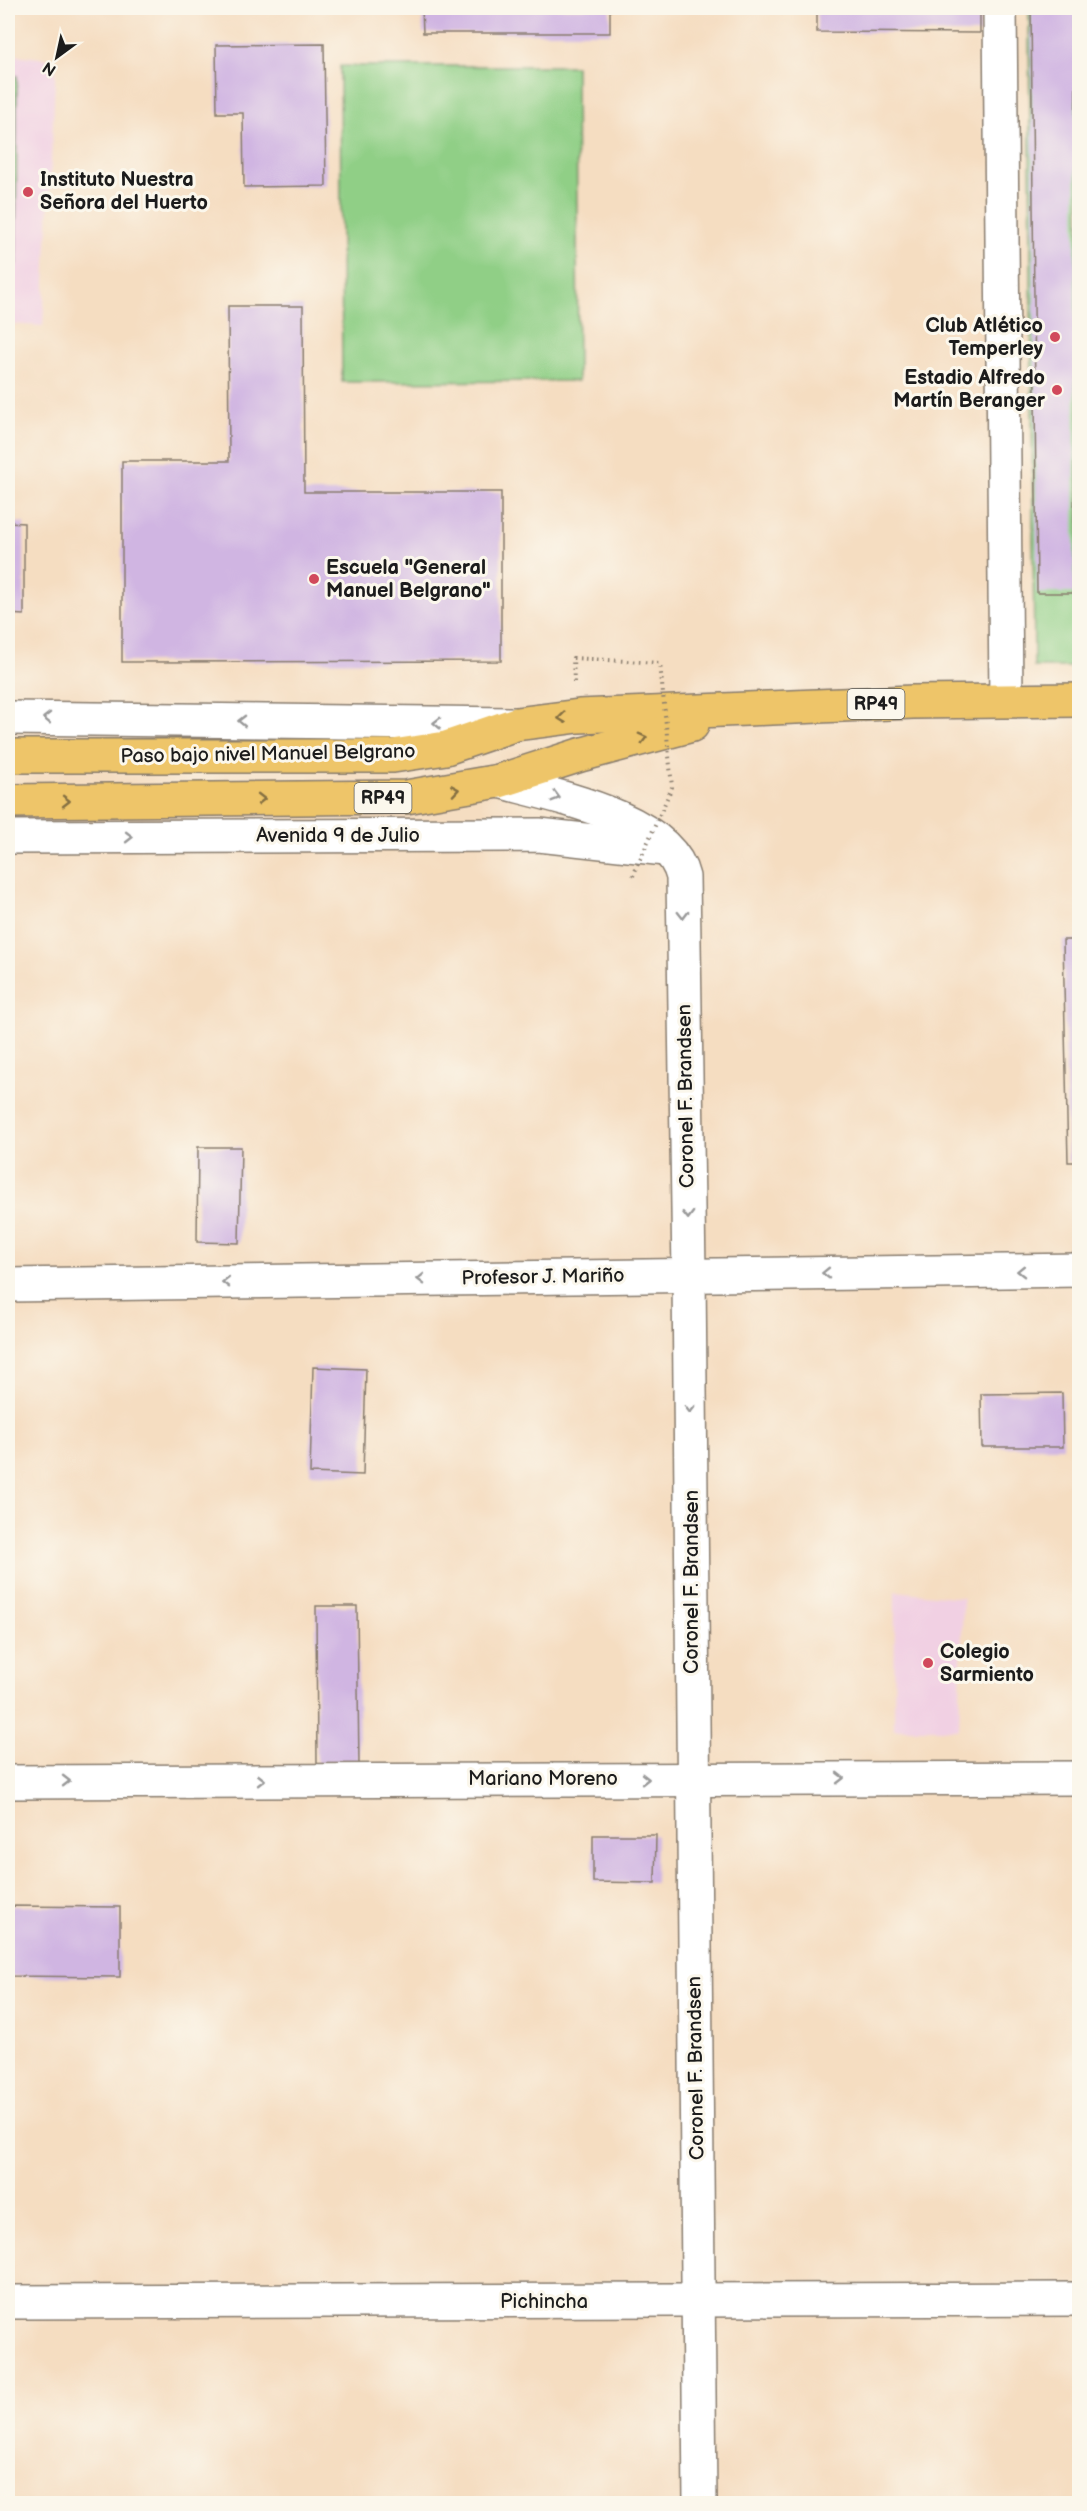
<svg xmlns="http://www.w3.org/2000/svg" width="1087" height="2511" viewBox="0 0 1087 2511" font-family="'Balsamiq Sans',sans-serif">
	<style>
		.built { fill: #f1d0e3 }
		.green { fill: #90cf86; stroke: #567651; stroke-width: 1.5 }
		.building { fill: #d0b5e2 }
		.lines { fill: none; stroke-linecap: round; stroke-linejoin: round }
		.minor-casing { stroke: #887c6e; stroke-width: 36 }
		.primary-casing { stroke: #887c6e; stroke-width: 36 }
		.path { stroke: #887c6e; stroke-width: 4; stroke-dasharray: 1.5 4.5; stroke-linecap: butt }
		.minor { stroke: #fff; stroke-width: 33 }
		.primary { stroke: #eec569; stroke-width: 33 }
		.path-bridge { stroke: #887c6e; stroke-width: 4; stroke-dasharray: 1.5 4.5; stroke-linecap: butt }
		.oneway { stroke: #999 }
		.oneway2 { stroke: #857042 }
		.poi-dot { fill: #d1495b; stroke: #fbf7ec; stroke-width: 2 }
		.labels { text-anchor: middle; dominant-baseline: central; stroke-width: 6; stroke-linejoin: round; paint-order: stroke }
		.shield { fill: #fbf7ec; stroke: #5f5e5a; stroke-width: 1.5 }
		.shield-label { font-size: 18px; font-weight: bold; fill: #1c1c1c }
		.poi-label { font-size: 20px; font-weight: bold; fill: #1c1c1c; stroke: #fbf7ec; text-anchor: start }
		.street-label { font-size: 20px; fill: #1c1c1c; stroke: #fbf7ec }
	</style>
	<rect width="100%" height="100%" fill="#fbf7ec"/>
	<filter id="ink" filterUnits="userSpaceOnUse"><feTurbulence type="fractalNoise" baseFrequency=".0167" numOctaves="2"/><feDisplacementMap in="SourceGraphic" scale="12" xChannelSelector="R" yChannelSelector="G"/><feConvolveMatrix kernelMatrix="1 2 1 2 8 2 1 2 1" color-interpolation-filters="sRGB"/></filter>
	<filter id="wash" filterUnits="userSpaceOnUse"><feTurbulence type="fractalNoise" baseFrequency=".008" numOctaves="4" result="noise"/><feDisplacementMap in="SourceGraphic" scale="24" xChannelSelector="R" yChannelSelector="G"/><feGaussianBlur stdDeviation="1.35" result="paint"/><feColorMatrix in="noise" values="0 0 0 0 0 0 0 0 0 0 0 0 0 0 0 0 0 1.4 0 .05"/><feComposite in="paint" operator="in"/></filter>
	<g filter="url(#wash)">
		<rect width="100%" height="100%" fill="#f5ddc1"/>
		<g class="built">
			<polygon points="8,54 56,60 43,326 8,324"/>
			<polygon points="895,1591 963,1598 959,1729 894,1729"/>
		</g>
		<g class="green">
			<polygon points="1029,8 1079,8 1079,667 1034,667"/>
			<polygon points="340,66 576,66 578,381 342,382"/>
			<polygon points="8,76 17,76 16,264 8,263"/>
		</g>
		<g id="blocks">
			<g class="building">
				<polygon points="422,8 610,8 610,33 423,33"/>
				<polygon points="817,8 980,8 980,33 817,32"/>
				<polygon points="1031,8 1076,8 1074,593 1037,593"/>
				<polygon points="324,44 326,186 244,187 243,113 217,113 216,45"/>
				<polygon points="228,306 303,306 304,492 501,492 501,661 122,662 122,461 229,461"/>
				<polygon points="8,522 24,523 24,615 8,614"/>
				<polygon points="1063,940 1080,940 1080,1162 1068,1162"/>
				<polygon points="198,1147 241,1147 239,1243 197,1242"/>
				<polygon points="313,1367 366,1369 363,1475 310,1473"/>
				<polygon points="1062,1393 1063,1447 982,1447 981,1394"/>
				<polygon points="316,1606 357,1606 359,1766 317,1767"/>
				<polygon points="593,1835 656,1835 655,1883 593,1882"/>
				<polygon points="8,1906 120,1907 120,1977 8,1976"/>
			</g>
		</g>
	</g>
	<g filter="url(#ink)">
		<use href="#blocks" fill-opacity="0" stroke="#887c6e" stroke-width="1.5"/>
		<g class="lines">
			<defs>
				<g id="minor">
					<polyline points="1000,8 1006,700"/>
					<polyline points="8,718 511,724"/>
					<path d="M499,781C550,795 669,817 683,877L689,1274L700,2504"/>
					<polyline points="8,837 539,835 665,849"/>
					<polyline points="8,1285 1080,1270"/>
					<polyline points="8,1782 1080,1778"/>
					<polyline points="8,2302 1080,2299"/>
				</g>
				<g id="primary">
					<polyline points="8,756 393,756 446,748 516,724 579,716 913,702 1080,700"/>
					<polyline points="8,801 406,797 499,781 580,755 692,725"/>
				</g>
			</defs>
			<use href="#minor" class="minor-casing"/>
			<use href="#primary" class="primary-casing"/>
			<polyline class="path" points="574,682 573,658 660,663"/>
			<use href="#minor" class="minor"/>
			<use href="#primary" class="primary"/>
			<polyline class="path-bridge" points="633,876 672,787 660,663"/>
		</g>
		<defs><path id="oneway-chevron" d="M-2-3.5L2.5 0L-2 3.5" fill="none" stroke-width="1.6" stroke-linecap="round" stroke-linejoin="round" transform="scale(1.5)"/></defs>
		<g class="oneway">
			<use href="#oneway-chevron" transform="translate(47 718) rotate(-179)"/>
			<use href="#oneway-chevron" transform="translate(242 721) rotate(-179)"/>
			<use href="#oneway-chevron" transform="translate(437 723) rotate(-179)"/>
			<use href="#oneway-chevron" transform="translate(556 797) rotate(16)"/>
			<use href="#oneway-chevron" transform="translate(129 837)"/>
			<use href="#oneway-chevron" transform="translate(683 915) rotate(89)"/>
			<use href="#oneway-chevron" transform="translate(688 1215) rotate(89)"/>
			<use href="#oneway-chevron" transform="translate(1021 1271) rotate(179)"/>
			<use href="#oneway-chevron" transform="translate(826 1273) rotate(179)"/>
			<use href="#oneway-chevron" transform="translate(421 1279) rotate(179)"/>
			<use href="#oneway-chevron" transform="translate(226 1282) rotate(179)"/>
			<use href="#oneway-chevron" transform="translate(690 1409) rotate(90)"/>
			<use href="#oneway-chevron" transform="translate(840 1778)"/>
			<use href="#oneway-chevron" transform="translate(645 1779)"/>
			<use href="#oneway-chevron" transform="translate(261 1780)"/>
			<use href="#oneway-chevron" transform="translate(66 1781)"/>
		</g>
		<g class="oneway2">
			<use href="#oneway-chevron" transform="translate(562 718) rotate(173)"/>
			<use href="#oneway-chevron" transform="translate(643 738) rotate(-15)"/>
			<use href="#oneway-chevron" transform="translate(455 790) rotate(-9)"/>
			<use href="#oneway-chevron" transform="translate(261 799)"/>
			<use href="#oneway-chevron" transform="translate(66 801)"/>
		</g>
	</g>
	<g class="poi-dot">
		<circle cx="28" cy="192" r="6"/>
		<circle cx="1055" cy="337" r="6"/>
		<circle cx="1057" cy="390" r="6"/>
		<circle cx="314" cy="579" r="6"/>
		<circle cx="928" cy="1663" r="6"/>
	</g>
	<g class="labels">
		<g class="shield">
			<rect x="847.5" y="689" width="57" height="30" rx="4.5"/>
			<rect x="354.5" y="783" width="57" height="30" rx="4.5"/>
		</g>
		<g class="shield-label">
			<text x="876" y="704">RP49</text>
			<text x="383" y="798">RP49</text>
		</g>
		<g class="poi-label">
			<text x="40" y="180">Instituto Nuestra<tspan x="40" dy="23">Señora del Huerto</tspan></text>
			<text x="1043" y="326" text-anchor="end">Club Atlético<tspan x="1043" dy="23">Temperley</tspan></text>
			<text x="1045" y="378" text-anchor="end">Estadio Alfredo<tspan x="1045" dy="23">Martín Beranger</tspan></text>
			<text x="326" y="568">Escuela "General<tspan x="326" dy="23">Manuel Belgrano"</tspan></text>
			<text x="940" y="1652">Colegio<tspan x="940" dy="23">Sarmiento</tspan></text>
		</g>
		<g class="street-label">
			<text transform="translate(268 754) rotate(-1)">Paso bajo nivel Manuel Belgrano</text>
			<text x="338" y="836">Avenida 9 de Julio</text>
			<text transform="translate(686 1096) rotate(-91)">Coronel F. Brandsen</text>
			<text transform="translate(543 1277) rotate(-1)">Profesor J. Mariño</text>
			<text transform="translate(692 1582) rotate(-90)">Coronel F. Brandsen</text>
			<text x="543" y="1779">Mariano Moreno</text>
			<text transform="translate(696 2068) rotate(-91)">Coronel F. Brandsen</text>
			<text x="544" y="2302">Pichincha</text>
		</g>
	</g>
	<rect width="1087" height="2511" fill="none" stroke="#fbf7ec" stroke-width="30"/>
	<g transform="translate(57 57) rotate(213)" stroke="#fbf7ec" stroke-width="4.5" paint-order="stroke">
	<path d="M0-4.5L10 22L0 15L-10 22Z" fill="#1c1c1c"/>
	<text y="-9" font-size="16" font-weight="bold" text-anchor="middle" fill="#1c1c1c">N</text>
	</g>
</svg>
